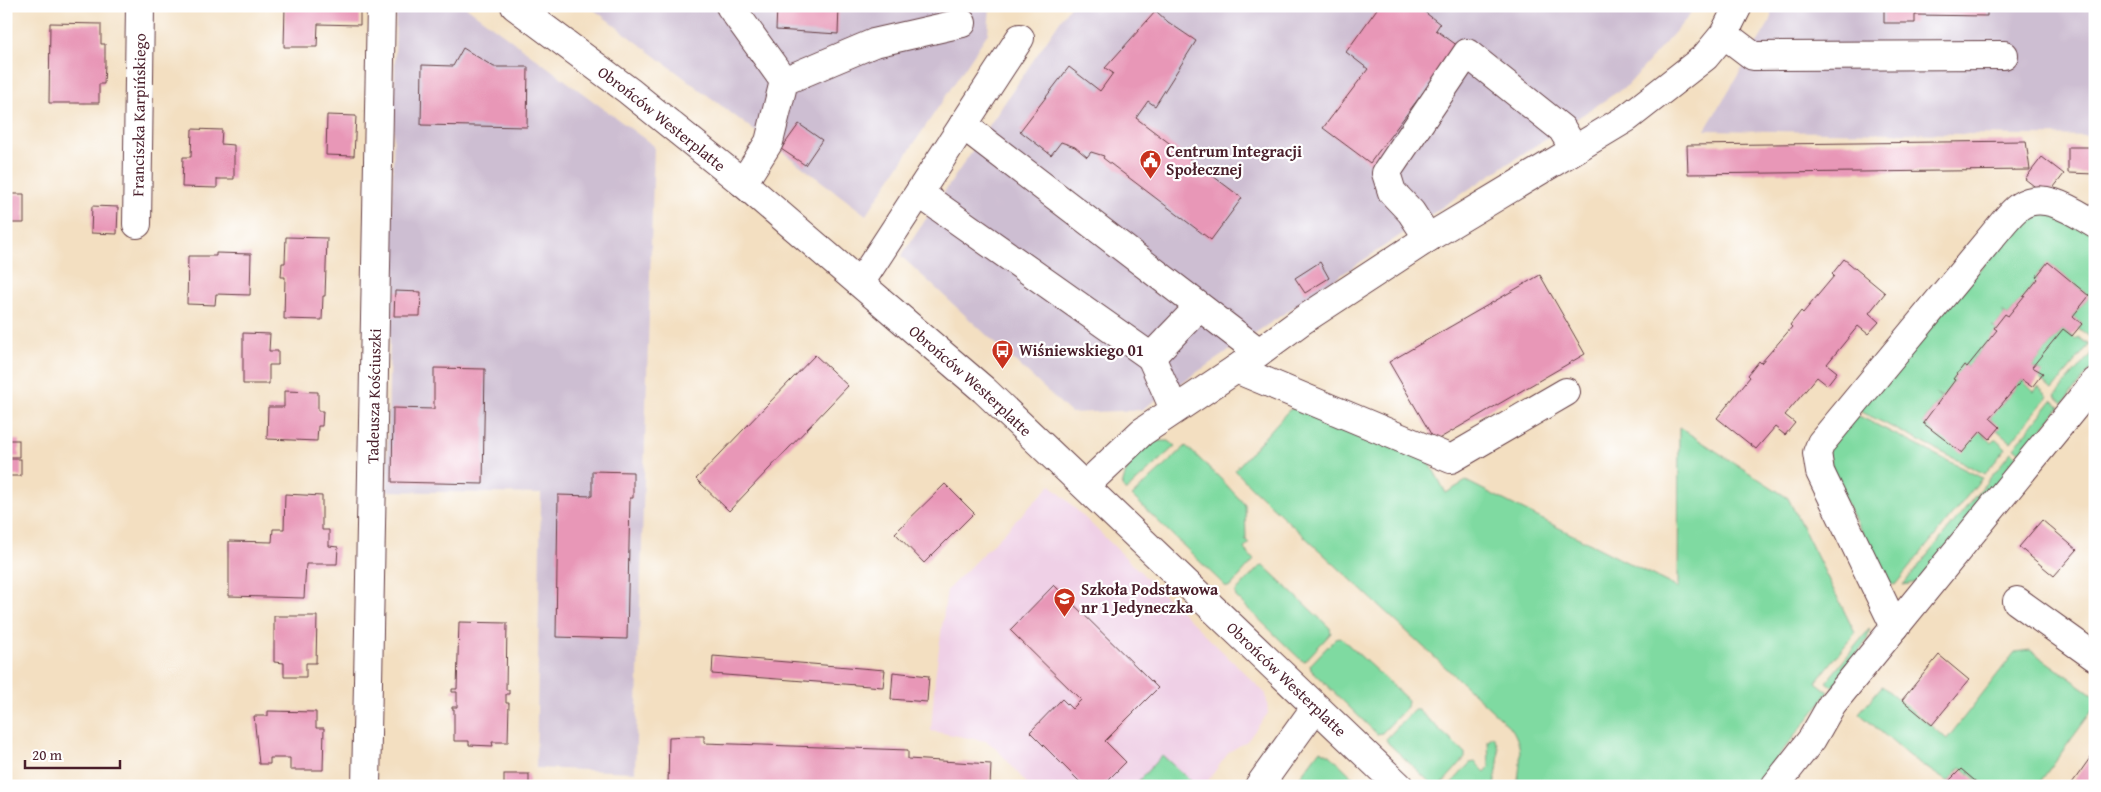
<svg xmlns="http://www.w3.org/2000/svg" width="2101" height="792" viewBox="0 0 2101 792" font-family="'Gentium Book Plus',serif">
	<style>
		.built { fill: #efd0e6 }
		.industrial { fill: #cdbed2 }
		.green { fill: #7fdaa1; stroke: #647c66 }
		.building { fill: #e897b7 }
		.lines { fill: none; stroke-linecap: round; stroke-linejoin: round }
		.minor-casing { stroke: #633c42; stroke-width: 30 }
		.minor { stroke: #fff; stroke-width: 28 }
		.labels { text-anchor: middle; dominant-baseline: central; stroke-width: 4.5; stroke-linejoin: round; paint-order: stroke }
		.street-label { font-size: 16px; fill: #4a1f2b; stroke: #fff }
		.poi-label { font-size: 16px; font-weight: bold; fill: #4a1f2b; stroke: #fff; text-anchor: start }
	</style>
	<rect width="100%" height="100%" fill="#fff"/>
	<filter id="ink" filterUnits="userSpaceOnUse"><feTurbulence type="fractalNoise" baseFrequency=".02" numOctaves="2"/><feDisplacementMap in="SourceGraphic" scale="10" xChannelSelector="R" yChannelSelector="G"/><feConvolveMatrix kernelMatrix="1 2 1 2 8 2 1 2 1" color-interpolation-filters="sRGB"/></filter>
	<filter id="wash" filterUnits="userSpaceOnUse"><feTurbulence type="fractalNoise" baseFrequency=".0096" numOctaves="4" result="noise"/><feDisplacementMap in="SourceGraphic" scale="20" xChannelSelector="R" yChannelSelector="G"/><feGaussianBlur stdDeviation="1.12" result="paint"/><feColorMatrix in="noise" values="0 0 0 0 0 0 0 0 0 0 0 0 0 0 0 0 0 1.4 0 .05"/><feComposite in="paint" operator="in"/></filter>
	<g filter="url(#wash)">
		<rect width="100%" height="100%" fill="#f3dfc1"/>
		<polygon class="built" points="1051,485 1266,694 1268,713 1247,741 1229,752 1204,786 1029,786 996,748 986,741 931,731 935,678 947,590"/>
		<g class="industrial">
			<polygon points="396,6 465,6 654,146 635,772 536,768 541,494 387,491"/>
			<polygon points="589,6 990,6 988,33 866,215"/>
			<polygon points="1070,6 1691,6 1690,15 1628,85 1463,193 1141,410 1071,413 901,256"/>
			<polygon points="1771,6 2095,6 2095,136 1705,130 1771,20"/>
		</g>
		<g class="green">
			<polygon points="2032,209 2052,210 2095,234 2095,341 2078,328 2082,324 2073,316 2089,296 2048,262 2036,276 2038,279 2008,316 2002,311 2005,314 1995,327 1992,326 1997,330 1967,367 1961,363 1964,366 1953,378 1955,380 1942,398 1935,394 1941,398 1923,423 1939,437 1981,431 1992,443 1996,439 2006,448 1985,474 1858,410"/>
			<polygon points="2063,329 2076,339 2078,337 2089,345 2052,390 2039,378 2042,372 2032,367"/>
			<polygon points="2095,349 2095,365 2063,403 2055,396"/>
			<polygon points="2022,380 2034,392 2038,387 2048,396 2011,442 1997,430 1999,427 1990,418"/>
			<polygon points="2052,400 2060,407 2022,454 2014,448"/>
			<path d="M1300,403L1427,458L1446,493L1466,481L1678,588L1679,427L1788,498L1855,633L1816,682L1829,692L1755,786H1517C1520,765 1524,748 1512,729L1251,487L1235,470L1288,411Z"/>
			<polygon points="1855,414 1982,478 1895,585 1889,583 1836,484 1828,450"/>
			<path d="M1159,441H1169L1175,446L1126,491L1122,486C1126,467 1137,445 1159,441Z"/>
			<polygon points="1186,446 1221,479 1245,505 1246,540 1249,543 1244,549 1254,560 1230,587 1226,587 1219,580 1132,496"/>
			<polygon points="2011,452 2019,458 1918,582 1903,585"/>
			<polygon points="1264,566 1330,628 1331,633 1305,661 1301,660 1236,597 1235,593 1259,567"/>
			<polygon points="1870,628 1867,640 1834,688 1826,682"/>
			<polygon points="1340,637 1408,700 1407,707 1382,733 1377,734 1311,670 1310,665 1336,638"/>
			<polygon points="2030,650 2095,696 2095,707 2037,786 1983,786 1961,767 1948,782 1909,756 1859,713 1882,686 1947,739 2015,652"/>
			<polygon points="1414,710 1418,710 1465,753 1465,758 1440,786 1434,786 1388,743 1386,739"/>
			<path d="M1493,736C1503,750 1497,770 1494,786H1449L1470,763L1475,762L1485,772L1489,767L1488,740Z"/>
			<polygon points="1320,750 1330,755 1362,786 1293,786"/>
			<polygon points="1162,755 1196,786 1134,786"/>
		</g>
		<g id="blocks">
			<g class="building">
				<polygon points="285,6 360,6 360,25 318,24 317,47 284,47"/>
				<polygon points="777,6 839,6 838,34 776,30"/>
				<polygon points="1379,6 1417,6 1440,24 1436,30 1458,46 1370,163 1323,128 1368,69 1346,52"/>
				<polygon points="1884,6 1987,6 1987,16 1915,15 1915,23 1884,23"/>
				<polygon points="1156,11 1168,22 1196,41 1155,106 1148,101 1136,118 1242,198 1211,240 1103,158 1104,156 1091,152 1087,157 1075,147 1061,142 1051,155 1020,131 1069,67 1100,91 1113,73 1105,68"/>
				<polygon points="50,23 101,24 101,44 105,44 105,64 104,84 99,84 99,103 49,103"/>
				<polygon points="463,48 494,67 528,67 527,127 421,125 422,65 453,66"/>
				<polygon points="327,115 356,116 354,156 326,155"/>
				<polygon points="799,124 822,140 805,165 781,149"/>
				<polygon points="192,129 222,130 221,144 234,145 234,179 217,179 217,188 182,187 183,157 191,157"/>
				<polygon points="2026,141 2030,170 1688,174 1687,145"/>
				<polygon points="2068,147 2095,147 2095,174 2068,173"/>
				<polygon points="2042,157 2064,174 2047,196 2025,179"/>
				<polygon points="6,187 10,187 10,194 24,194 24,223 6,223"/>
				<polygon points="92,206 118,207 117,234 91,233"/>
				<polygon points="286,237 327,238 325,296 323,296 322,320 284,319 285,277 281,277 282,263 285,263"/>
				<polygon points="216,253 251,254 250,295 216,294 215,305 187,304 188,256 216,256"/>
				<polygon points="1844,259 1885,293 1869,313 1879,322 1868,334 1858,326 1827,364 1837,372 1827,385 1817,377 1785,415 1795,423 1785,435 1775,427 1756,449 1717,418 1750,377 1748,375 1759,361 1761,363 1792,327 1790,325 1801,311 1803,313 1834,276 1832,274"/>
				<polygon points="1320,262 1329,278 1305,293 1295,278"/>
				<polygon points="2048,262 2089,296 2073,316 2082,324 2072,336 2063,329 2032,367 2043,373 2032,387 2022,380 1990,418 2000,427 1990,439 1981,431 1962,453 1923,423 1955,380 1953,379 1964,365 1967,367 1997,330 1994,328 2005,314 2008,316 2038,279 2036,277"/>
				<polygon points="1540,275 1585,354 1435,441 1389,362"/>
				<polygon points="395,291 421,292 420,316 394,316"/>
				<polygon points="243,333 270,334 269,351 278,351 278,365 269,365 269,384 243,384"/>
				<polygon points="815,355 848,386 729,511 696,479"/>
				<polygon points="434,368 485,369 483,484 392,482 393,408 434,409"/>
				<polygon points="284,391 318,392 318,411 323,411 322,426 318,426 317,441 267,439 268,407 284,407"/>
				<rect x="6" y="440" width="13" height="17"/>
				<rect x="6" y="459" width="15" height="17"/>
				<polygon points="592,471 633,472 633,498 630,498 627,639 556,637 558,495 592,496"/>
				<polygon points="945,484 974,513 924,563 895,533"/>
				<polygon points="285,494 322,496 322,530 329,530 329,546 338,547 337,564 306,564 304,598 229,596 229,541 272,542 273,529 284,529"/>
				<polygon points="2042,520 2077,550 2054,576 2019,547"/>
				<polygon points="1054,585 1158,688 1105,741 1126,762 1102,786 1084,786 1030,732 1062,699 1072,709 1081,700 1010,630"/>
				<polygon points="274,616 317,616 316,663 306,663 306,677 284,677 284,663 274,662"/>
				<polygon points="459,622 507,623 506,690 509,690 509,694 506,694 506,703 509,703 508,742 492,742 493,746 469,745 469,741 454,741 454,709 452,709 452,707 457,707 457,692 452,692 452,689 457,689"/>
				<polygon points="1939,655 1969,680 1932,725 1902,700"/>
				<polygon points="713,656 885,670 883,687 712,674"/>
				<polygon points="893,672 929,676 927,702 891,699"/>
				<polygon points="268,711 316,712 316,728 324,728 323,770 290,770 290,758 270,758 270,764 259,764 254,716 268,716"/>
				<polygon points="688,736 704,736 704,743 908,750 908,759 991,764 990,786 668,786 669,737"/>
				<polygon points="2095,751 2095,786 2070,786"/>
				<polygon points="1961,769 1981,786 1950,786 1947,783"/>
				<rect x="504" y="774" width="25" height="12"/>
			</g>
		</g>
	</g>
	<g filter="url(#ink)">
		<use href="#blocks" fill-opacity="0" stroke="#633c42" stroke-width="1"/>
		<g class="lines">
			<defs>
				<g id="minor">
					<path id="s1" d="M515,6L629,91L743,183L984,390L1399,786"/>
					<polyline points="730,6 784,81"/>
					<polyline points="1724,34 1753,56 2004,55"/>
					<polyline points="963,125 1259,352"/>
					<polyline points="743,183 769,142 784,81 874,43 962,23"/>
					<polyline points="919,193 1151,357 1199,307"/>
					<path id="s2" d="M137,224L140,6"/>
					<polyline points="1428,238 1411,212 1392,192 1386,173 1467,53 1562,129 1574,149"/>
					<polyline points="860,283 1020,38"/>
					<polyline points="1151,357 1174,409"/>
					<polyline points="1236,369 1451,459 1566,392"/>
					<polyline points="1086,485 1142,432 1236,369 1303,320 1428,238 1627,118 1705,57 1724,34 1738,6"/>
					<polyline points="2017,601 2095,657"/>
					<path d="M1895,627L1820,472L1817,453L1821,443L2003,223C2008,217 2014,210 2020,206C2044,190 2074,212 2095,224"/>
					<path id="s3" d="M366,786L381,6"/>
					<polyline points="1259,786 1315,708"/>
					<polyline points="1775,786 1812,739 1832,704 2095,382"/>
				</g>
			</defs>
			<use href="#minor" class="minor-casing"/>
			<use href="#minor" class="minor"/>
		</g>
	</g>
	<defs>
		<symbol id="civic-pin" viewBox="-11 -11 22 30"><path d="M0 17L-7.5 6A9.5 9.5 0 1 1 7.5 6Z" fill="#c8321e" stroke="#fff"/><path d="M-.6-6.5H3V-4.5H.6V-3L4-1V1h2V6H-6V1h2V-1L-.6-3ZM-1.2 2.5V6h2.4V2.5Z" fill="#fff"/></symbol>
		<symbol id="bus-pin" viewBox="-11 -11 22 30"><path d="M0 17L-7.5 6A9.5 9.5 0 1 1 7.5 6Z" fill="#c8321e" stroke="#fff"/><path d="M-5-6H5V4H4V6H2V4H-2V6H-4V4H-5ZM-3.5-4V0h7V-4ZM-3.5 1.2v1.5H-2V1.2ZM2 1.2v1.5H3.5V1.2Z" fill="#fff"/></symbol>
		<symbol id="school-pin" viewBox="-11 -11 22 30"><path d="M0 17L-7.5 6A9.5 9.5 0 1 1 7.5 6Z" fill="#c8321e" stroke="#fff"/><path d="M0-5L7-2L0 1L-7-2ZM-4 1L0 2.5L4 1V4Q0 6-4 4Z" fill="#fff"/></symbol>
	</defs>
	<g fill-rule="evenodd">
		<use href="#civic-pin" x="1138" y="148" width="25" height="34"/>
		<use href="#bus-pin" x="990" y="338" width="25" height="34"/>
		<use href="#school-pin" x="1052" y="586" width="25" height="34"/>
	</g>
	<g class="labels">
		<g class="street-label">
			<text stroke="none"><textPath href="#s2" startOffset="109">Franciszka Karpińskiego</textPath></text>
			<text stroke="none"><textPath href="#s1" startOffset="185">Obrońców Westerplatte</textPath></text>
			<text stroke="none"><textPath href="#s1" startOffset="590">Obrońców Westerplatte</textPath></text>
			<text stroke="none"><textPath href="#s3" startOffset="390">Tadeusza Kościuszki</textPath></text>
			<text stroke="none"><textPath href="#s1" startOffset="1025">Obrońców Westerplatte</textPath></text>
		</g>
		<g class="poi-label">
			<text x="1166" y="151">Centrum Integracji<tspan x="1166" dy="18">Społecznej</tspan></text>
			<text x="1019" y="350">Wiśniewskiego 01</text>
			<text x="1081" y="589">Szkoła Podstawowa<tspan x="1081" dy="18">nr 1 Jedyneczka</tspan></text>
		</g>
	</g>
	<rect width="2101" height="792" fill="none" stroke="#fff" stroke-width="25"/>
	<path d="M25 760v8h95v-8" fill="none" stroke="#4a1f2b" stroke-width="2.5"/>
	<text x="32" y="760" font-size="15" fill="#4a1f2b" stroke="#ffffff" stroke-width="4" paint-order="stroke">20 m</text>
</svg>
